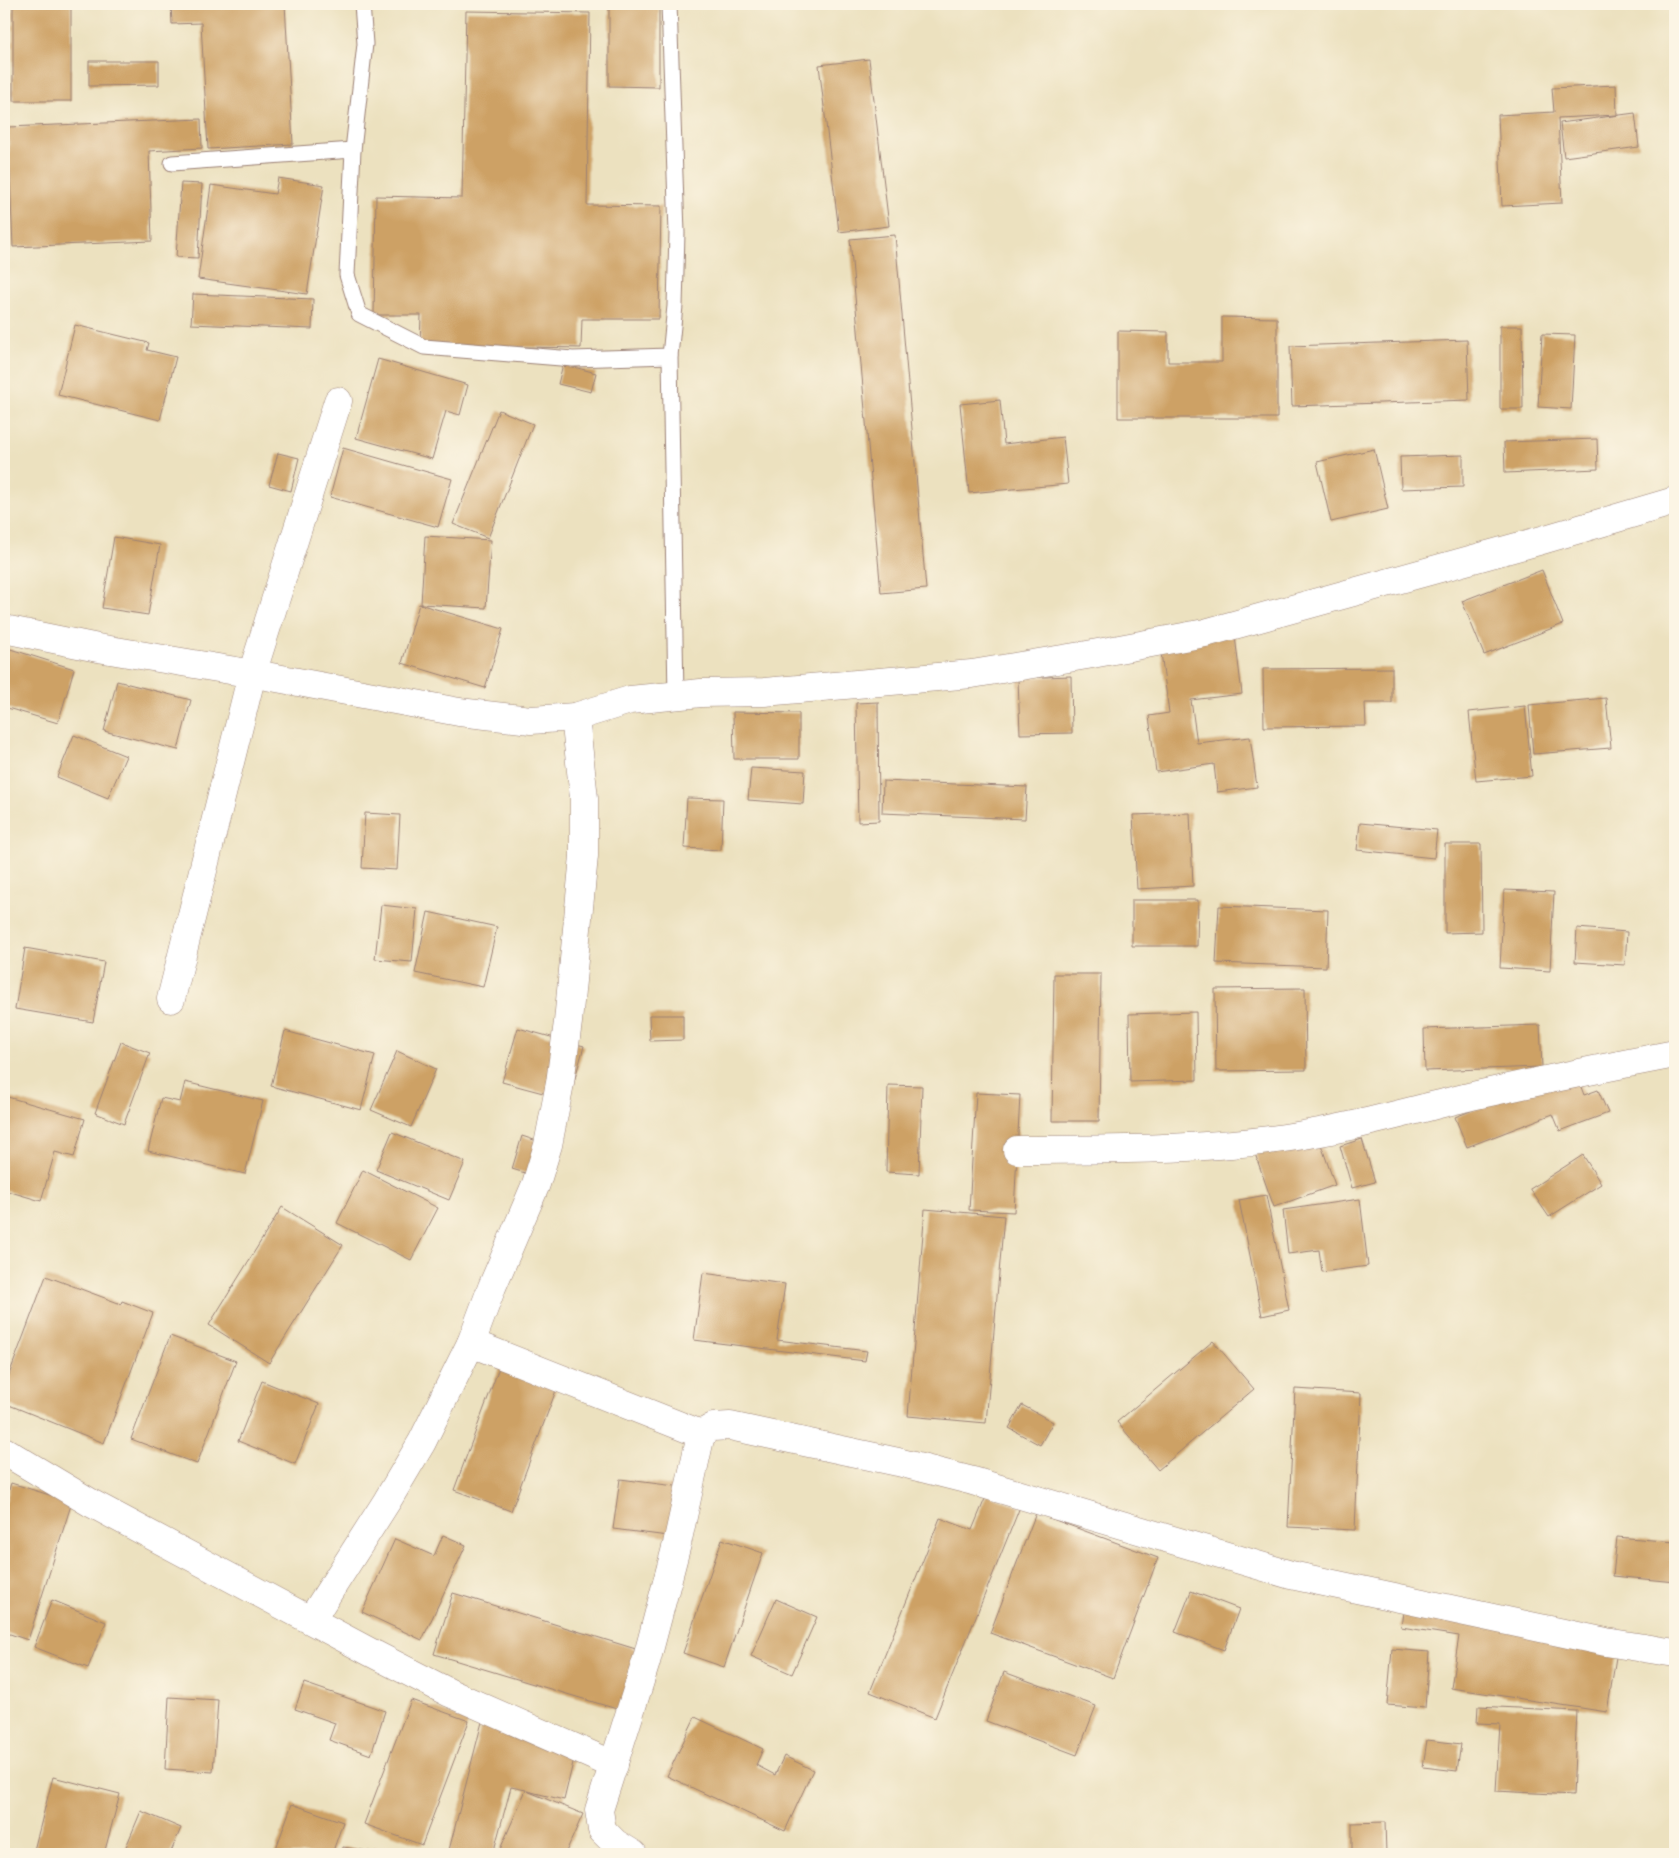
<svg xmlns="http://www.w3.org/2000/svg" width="1679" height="1858" viewBox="0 0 1679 1858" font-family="'Shantell Sans',sans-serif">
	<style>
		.building { fill: #cda165 }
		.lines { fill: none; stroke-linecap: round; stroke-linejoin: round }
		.service-casing { stroke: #9b8075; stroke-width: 17 }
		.minor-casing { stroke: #9b8075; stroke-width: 29 }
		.service { stroke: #fff; stroke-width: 15 }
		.minor { stroke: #fff; stroke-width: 28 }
	</style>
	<rect width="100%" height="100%" fill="#fcf5e5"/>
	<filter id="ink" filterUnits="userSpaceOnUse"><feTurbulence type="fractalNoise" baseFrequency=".02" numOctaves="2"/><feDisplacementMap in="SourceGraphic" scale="10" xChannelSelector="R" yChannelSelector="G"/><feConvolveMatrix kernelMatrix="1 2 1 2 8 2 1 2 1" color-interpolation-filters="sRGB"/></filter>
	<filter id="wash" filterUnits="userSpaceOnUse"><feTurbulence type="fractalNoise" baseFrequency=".0096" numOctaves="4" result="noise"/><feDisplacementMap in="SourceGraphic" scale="20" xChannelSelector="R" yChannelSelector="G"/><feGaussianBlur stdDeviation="1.12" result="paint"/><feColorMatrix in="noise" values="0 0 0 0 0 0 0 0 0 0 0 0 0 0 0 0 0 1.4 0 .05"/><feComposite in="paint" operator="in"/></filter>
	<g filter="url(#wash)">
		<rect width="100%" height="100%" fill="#ece1bf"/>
		<g id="blocks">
			<g class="building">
				<rect x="13" y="4" width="58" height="97"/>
				<polygon points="171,4 285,4 293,144 208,149 201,23 172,24"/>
				<polygon points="609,4 659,4 659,87 609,86"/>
				<polygon points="466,11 590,13 587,205 661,206 659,319 582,319 581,348 420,345 421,315 374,315 376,196 462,198"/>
				<polygon points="869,59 889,226 839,232 819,65"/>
				<polygon points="89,61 159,61 159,85 89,86"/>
				<polygon points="1616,85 1617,115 1558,118 1562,203 1502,206 1498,115 1554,112 1552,88"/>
				<polygon points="1635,113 1639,147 1564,157 1560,123"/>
				<polygon points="201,119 202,148 149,151 152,241 13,247 8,127"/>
				<polygon points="278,178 324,185 307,294 198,279 211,185 275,194"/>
				<polygon points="181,183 202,184 198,258 176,257"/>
				<polygon points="895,235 926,589 881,593 850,239"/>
				<polygon points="193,294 313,299 312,329 191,324"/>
				<polygon points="1222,317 1277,318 1277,418 1118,418 1118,331 1168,332 1168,362 1222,362"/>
				<polygon points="75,325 149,343 147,350 176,357 160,420 58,395"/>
				<polygon points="1500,326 1522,326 1523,409 1500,409"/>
				<polygon points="1542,334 1575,335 1571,409 1538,407"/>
				<polygon points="1467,340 1469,400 1292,406 1290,346"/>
				<polygon points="378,359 468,385 460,415 446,411 432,459 356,438"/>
				<polygon points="563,364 596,373 591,392 558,384"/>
				<polygon points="1000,400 1004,444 1063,437 1068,484 969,493 960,404"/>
				<polygon points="499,410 533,424 488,538 453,524"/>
				<polygon points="1597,439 1598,469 1505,473 1504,442"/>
				<polygon points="343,448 452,479 438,527 330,497"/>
				<polygon points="1374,449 1388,509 1331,522 1317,462"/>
				<polygon points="278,453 299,458 291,491 269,485"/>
				<polygon points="1463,455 1463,487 1401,489 1400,457"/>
				<polygon points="425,536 491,540 486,608 421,604"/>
				<polygon points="114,537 160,545 148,615 102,608"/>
				<polygon points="1542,570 1563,624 1484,655 1462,601"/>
				<polygon points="419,604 503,629 485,688 402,663"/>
				<polygon points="1235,636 1242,694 1191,700 1197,743 1250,737 1257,787 1217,792 1214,764 1156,772 1149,716 1169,713 1160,645"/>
				<polygon points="4,647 74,669 58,723 4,707"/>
				<polygon points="1392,668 1392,703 1365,703 1366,726 1264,727 1263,669"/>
				<polygon points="1071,676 1072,733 1020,734 1018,678"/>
				<polygon points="117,681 191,700 178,750 104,731"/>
				<polygon points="1606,698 1611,748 1533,754 1529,705"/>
				<polygon points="878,702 879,821 858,822 856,703"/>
				<polygon points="1525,706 1532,776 1476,781 1469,712"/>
				<polygon points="733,712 799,713 799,759 734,759"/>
				<polygon points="74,735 126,756 108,798 57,777"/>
				<polygon points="751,768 805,771 803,804 748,800"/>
				<polygon points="883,781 1027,787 1025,819 882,813"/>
				<polygon points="687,798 723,799 721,850 684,848"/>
				<polygon points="365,813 400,815 397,870 362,868"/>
				<polygon points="1190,813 1193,886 1137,889 1133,815"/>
				<polygon points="1360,823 1437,830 1434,858 1357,850"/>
				<polygon points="1445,844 1481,844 1482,932 1445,933"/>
				<polygon points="1504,890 1554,892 1550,971 1500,968"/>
				<polygon points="1132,900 1198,900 1197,946 1132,946"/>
				<polygon points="381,905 417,909 412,962 375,959"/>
				<polygon points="1219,906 1328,910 1326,967 1216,963"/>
				<polygon points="428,912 497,927 483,987 415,973"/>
				<polygon points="1577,928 1627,932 1625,965 1575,962"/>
				<polygon points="25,948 104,962 93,1022 15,1009"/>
				<polygon points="1054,974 1101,974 1099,1121 1052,1121"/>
				<polygon points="1305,988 1306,1070 1216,1071 1215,989"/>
				<polygon points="1196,1012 1197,1080 1130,1082 1129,1014"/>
				<polygon points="649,1015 683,1015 683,1040 650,1041"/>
				<polygon points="1540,1025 1542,1067 1425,1071 1424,1029"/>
				<polygon points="518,1028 584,1046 569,1100 502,1082"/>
				<polygon points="285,1031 375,1055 361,1110 271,1086"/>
				<polygon points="121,1042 150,1053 124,1124 95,1113"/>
				<polygon points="397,1051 436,1069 411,1127 371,1110"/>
				<polygon points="1575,1071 1584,1095 1598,1090 1608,1113 1560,1131 1553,1114 1467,1147 1455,1117"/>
				<polygon points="185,1082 263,1101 245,1174 148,1151 161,1098 180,1102"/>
				<polygon points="888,1085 922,1086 919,1174 886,1172"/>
				<polygon points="976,1093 1020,1095 1014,1212 969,1210"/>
				<polygon points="4,1096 85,1119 74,1157 55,1152 41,1201 4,1190"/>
				<polygon points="1316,1130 1335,1185 1274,1207 1254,1151"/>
				<polygon points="392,1132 465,1162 449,1200 376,1170"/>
				<polygon points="522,1136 546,1144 535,1176 512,1169"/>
				<polygon points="1362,1139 1375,1182 1352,1188 1340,1146"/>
				<polygon points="1583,1155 1601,1184 1549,1217 1530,1189"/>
				<polygon points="363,1170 438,1208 411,1260 337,1223"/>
				<polygon points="1266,1195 1289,1310 1262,1316 1239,1200"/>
				<polygon points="1360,1199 1368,1266 1322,1272 1319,1250 1288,1254 1283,1210"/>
				<polygon points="282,1207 343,1245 269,1363 209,1325"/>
				<polygon points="925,1209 1004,1216 986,1423 908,1416"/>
				<polygon points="703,1273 785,1284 777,1340 867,1351 865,1361 694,1340"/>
				<polygon points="46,1276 121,1304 122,1301 153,1313 104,1443 4,1403 4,1388"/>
				<polygon points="170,1336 236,1361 197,1464 131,1439"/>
				<polygon points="1213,1341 1254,1389 1158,1470 1117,1422"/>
				<polygon points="500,1365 558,1385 511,1511 454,1490"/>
				<polygon points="262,1381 319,1404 295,1464 238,1441"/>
				<polygon points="1295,1389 1361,1393 1355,1530 1288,1527"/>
				<polygon points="1022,1405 1053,1422 1040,1445 1009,1428"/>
				<polygon points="620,1479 683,1487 676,1537 613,1529"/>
				<polygon points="11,1483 72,1502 28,1640 4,1632 4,1507"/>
				<polygon points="987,1494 1020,1507 935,1718 870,1692 940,1518 972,1530"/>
				<polygon points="1036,1513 1158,1558 1113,1678 990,1633"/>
				<polygon points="443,1535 466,1545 422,1640 362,1612 395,1539 434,1556"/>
				<polygon points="1617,1537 1675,1542 1675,1582 1613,1576"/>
				<polygon points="722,1539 763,1553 724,1667 683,1653"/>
				<polygon points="1191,1591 1239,1609 1224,1650 1175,1632"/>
				<polygon points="453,1593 639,1650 620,1710 434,1654"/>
				<polygon points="776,1599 817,1617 792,1674 751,1656"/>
				<polygon points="52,1600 106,1622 88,1668 34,1647"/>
				<polygon points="1403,1612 1618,1645 1607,1712 1451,1688 1459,1636 1401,1627"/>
				<polygon points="1392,1649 1429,1652 1425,1708 1387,1705"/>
				<polygon points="1004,1672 1096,1706 1077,1755 986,1721"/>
				<polygon points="304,1683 385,1711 371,1755 329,1740 335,1723 295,1709"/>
				<polygon points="169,1697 218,1700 213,1772 165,1769"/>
				<polygon points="411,1700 469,1721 422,1845 364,1824"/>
				<polygon points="1478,1706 1577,1711 1573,1795 1496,1791 1500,1724 1477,1723"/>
				<polygon points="695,1717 763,1749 756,1765 775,1775 784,1756 813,1770 785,1831 667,1776"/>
				<polygon points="483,1718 578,1742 564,1800 527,1791 583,1814 565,1854 498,1854 526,1790 511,1787 493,1854 448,1854"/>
				<polygon points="1427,1740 1461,1744 1457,1771 1423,1767"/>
				<polygon points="53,1777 120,1794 104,1854 33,1854"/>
				<polygon points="292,1804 343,1822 332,1854 274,1854"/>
				<polygon points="141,1811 181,1828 170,1854 123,1854"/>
				<polygon points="1385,1822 1386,1854 1352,1854 1352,1823"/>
				<polygon points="343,1847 380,1853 380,1854 342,1854"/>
			</g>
		</g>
	</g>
	<g filter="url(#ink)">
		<use href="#blocks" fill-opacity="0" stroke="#9b8075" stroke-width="1"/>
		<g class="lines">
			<defs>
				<g id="service">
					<polyline points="362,4 365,44 353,150 347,275 359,314 424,347 573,359 670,356 675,306 677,233 669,4"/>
					<polyline points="172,163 353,150"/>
					<polyline points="670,356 676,696"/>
				</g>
				<g id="minor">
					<polyline points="4,629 98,648 266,676 459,712 531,720 575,717 630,700 701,693 764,692 972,674 1087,655 1205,633 1542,540 1675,501"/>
					<polyline points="171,999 252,674 338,401"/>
					<path d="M1017,1150C1106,1149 1196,1151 1284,1138C1348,1129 1410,1111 1472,1096C1539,1081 1607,1067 1675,1054"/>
					<polyline points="471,1343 701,1434"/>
					<polyline points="4,1451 91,1503 370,1652 450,1693 614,1765"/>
					<polyline points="311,1620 387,1501 422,1442 471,1343 492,1287 536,1184 548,1145 560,1083 568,1022 584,856 584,798 575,717"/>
					<polyline points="633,1854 615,1843 602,1830 599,1810 646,1662 677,1544 701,1434 713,1427 730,1426 898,1462 973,1481 1291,1575 1606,1642 1675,1653"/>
				</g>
			</defs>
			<use href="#service" class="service-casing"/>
			<use href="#minor" class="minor-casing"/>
			<use href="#service" class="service"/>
			<use href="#minor" class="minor"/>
		</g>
	</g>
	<rect width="1679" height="1858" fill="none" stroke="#fcf5e5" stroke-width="20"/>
</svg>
